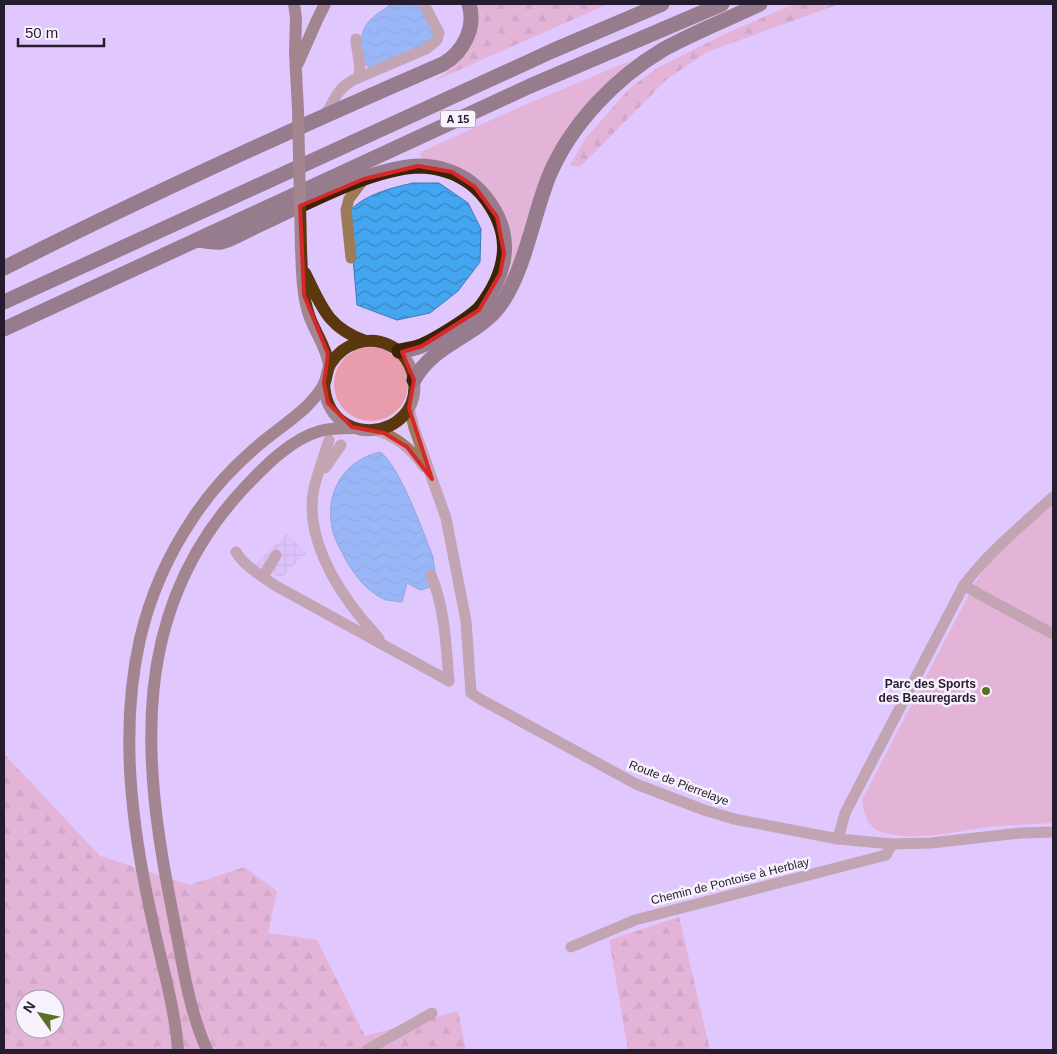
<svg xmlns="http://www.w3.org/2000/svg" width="1057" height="1054" viewBox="0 0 1057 1054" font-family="Helvetica,sans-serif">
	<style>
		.industrial { fill: url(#industrial-grid) }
		.green { fill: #e89cac }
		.forest { fill: url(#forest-firs); fill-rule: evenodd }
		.water { fill: url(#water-waves); stroke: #3b7cb7 }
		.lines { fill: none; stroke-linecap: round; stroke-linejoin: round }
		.minor { stroke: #9d7a58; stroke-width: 11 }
		.major { stroke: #5a370d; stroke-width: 12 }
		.highway { stroke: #3d2305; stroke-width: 15 }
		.major-bridge { stroke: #5a370d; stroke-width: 12 }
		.marked { fill: none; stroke: #d62828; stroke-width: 4; stroke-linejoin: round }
		.poi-dot { fill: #587225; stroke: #f7f2fd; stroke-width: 2 }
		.labels { text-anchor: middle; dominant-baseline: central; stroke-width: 5; stroke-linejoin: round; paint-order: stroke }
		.shield { fill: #f7f2fd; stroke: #655c6e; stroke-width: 1 }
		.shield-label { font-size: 11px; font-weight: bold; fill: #261c30 }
		.poi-label { font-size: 12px; font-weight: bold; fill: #261c30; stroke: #f7f2fd; text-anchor: end }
		.street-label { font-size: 12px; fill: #261c30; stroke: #f7f2fd }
	</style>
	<defs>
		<pattern id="industrial-grid" width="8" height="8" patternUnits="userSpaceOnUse" patternTransform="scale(1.25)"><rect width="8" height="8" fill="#d7bbf8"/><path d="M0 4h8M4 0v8" fill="none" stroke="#b8a0d5"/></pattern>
		<pattern id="forest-firs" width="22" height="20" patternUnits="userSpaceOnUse" patternTransform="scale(1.25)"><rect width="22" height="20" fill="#e89cac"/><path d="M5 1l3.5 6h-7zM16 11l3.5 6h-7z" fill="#bc7e8c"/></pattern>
		<pattern id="water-waves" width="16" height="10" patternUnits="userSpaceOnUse" patternTransform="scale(1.25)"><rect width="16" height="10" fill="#44a5f1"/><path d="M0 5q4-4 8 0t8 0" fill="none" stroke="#3986c4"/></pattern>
	</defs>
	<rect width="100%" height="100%" fill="#e0c7fe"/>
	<polygon class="industrial" points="287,534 306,553 281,578 255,564"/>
	<g class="green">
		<path d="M632,60C576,107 551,146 528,214C521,234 518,259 509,277C506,283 502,288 499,293C515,259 517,230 494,198C487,188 478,178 466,171C460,168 452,164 445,162C437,161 429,161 422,159L420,154L423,151L520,107Z"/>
		<circle cx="371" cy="384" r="37"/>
		<path d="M1053,504V823C1031,824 1010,825 988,827C956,831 908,844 877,830C866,824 864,812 862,800L976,581L991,560Z"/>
	</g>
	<g class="forest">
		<path d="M477,4H608L434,81C451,69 474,54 476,31C477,22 476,13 477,4Z"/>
		<polygon points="794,4 839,4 707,52 666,80 580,167 570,165 585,139 629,89 657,68 729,32"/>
		<path d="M4,754L100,856L190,885L244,867L277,891L268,933L317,940L365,1036L458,1011L466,1050H4ZM25,999H55V1029H25Z"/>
		<polygon points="679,917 710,1050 628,1050 609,940"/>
	</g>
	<g class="water">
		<path d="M392,4H424L437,40L374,71L361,61C359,27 364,22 392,4Z"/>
		<path d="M413,183H439L468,203L481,229L480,262L458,291L430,313L397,320L357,305L349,211C366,194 391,188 413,183Z"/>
		<path d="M380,452C399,464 424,534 433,557L435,572L431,587L420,590L407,583L402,602C397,601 391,601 386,600C368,593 355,576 346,560C341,550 334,539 332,528C325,492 344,460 380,452Z"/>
	</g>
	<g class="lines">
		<g class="minor">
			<path d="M356,39C356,51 363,67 358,78"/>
			<path d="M325,115C336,99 335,91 353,80L426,49L437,40L439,33L424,4"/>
			<polyline points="351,258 346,210 349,199 364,179"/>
			<polyline points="409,408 414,428 446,518 466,621 471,693 480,699 636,784 704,810 734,819 838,839 892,844 931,843 1021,833 1053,832"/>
			<path d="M375,430C396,436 412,449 424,467"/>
			<path d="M329,440C324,456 318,472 314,488C304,534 334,585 362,619C368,626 374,632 379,639"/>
			<polyline points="325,468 341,445"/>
			<path d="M236,552C244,566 263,577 276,586L449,681"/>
			<path d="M431,575C445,608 446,646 449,681"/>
			<polyline points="263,577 276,555"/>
			<polyline points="964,585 977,593 1053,634"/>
			<path d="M838,839L845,813L964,585C990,551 1022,525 1053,497"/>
			<polyline points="571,947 635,920 886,855 892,844"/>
			<polyline points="367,1050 432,1013"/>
		</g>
		<g class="major">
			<polyline points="294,4 296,18 295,53 298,110"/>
			<polyline points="298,63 317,20 325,4"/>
			<path d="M301,249C302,271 302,295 309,315C315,333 326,346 329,365"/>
			<path d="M305,273C322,307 327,327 365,341"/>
			<path d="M178,1050C175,1007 161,962 152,919C132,829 119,731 140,639C150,596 168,555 193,518C210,492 231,469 254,449C271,434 290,422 306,407C313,400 321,391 325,382C327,376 327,369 331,363C343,344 368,335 389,345C403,351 412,365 414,381C421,440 327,452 324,383"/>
			<path d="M207,1050C188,1008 182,960 173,915C142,761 128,611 245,487C265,466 291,439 320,431C331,428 343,428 354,428"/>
		</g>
		<g class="highway">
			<path d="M198,240C205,241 214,243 221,242C232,240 249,229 259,225C303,205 370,168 418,166C437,166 456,172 471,183C486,195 499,214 503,233C509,261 497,286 481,307C473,317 434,341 421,346C414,349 406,350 399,351"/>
			<path d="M4,268C148,195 295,128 443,64C464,52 476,27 469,4"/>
			<polyline points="4,302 552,51 662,4"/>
			<polyline points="4,329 530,86 722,4"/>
			<path d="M414,380C434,342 481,336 503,301C526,265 533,216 549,176C571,124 615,78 664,49C695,32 728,19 760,4"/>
		</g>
		<polyline class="major-bridge" points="298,110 301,249"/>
	</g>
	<path d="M0 0H1057V1054H0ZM418,166L452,172L475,187L497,217L504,253L500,274L479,310L422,346L402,352L414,380L409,408L432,479L407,447L384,433L352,427L328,403L324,383L328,354L304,295L300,206L364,179Z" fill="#e0c7fe" fill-opacity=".55" fill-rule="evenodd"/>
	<path class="marked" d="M418,166L452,172L475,187L497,217L504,253L500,274L479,310L422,346L402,352L414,380L409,408L432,479L407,447L384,433L352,427L328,403L324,383L328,354L304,295L300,206L364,179Z"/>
	<circle class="poi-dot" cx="986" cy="691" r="5"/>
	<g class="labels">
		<rect class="shield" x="440.5" y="110.5" width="35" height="17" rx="4"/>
		<g class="shield-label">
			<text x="458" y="119">A 15</text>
		</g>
		<g class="poi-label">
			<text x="976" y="684">Parc des Sports<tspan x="976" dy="14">des Beauregards</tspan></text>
		</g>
		<g class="street-label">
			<text transform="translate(679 783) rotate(21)">Route de Pierrelaye</text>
			<text transform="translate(730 881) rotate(-14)">Chemin de Pontoise à Herblay</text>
		</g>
	</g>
	<rect width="1057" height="1054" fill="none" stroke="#261c30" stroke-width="10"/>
	<g transform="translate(40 1014) rotate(303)"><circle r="24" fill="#f7f2fd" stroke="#a39cab"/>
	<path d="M0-4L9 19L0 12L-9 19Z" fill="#587225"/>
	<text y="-8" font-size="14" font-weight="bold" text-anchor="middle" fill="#261c30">N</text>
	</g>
	<path d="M18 38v8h86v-8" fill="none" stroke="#261c30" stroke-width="2.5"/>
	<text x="25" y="38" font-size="15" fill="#261c30" stroke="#f7f2fd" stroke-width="4" paint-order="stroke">50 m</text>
</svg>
